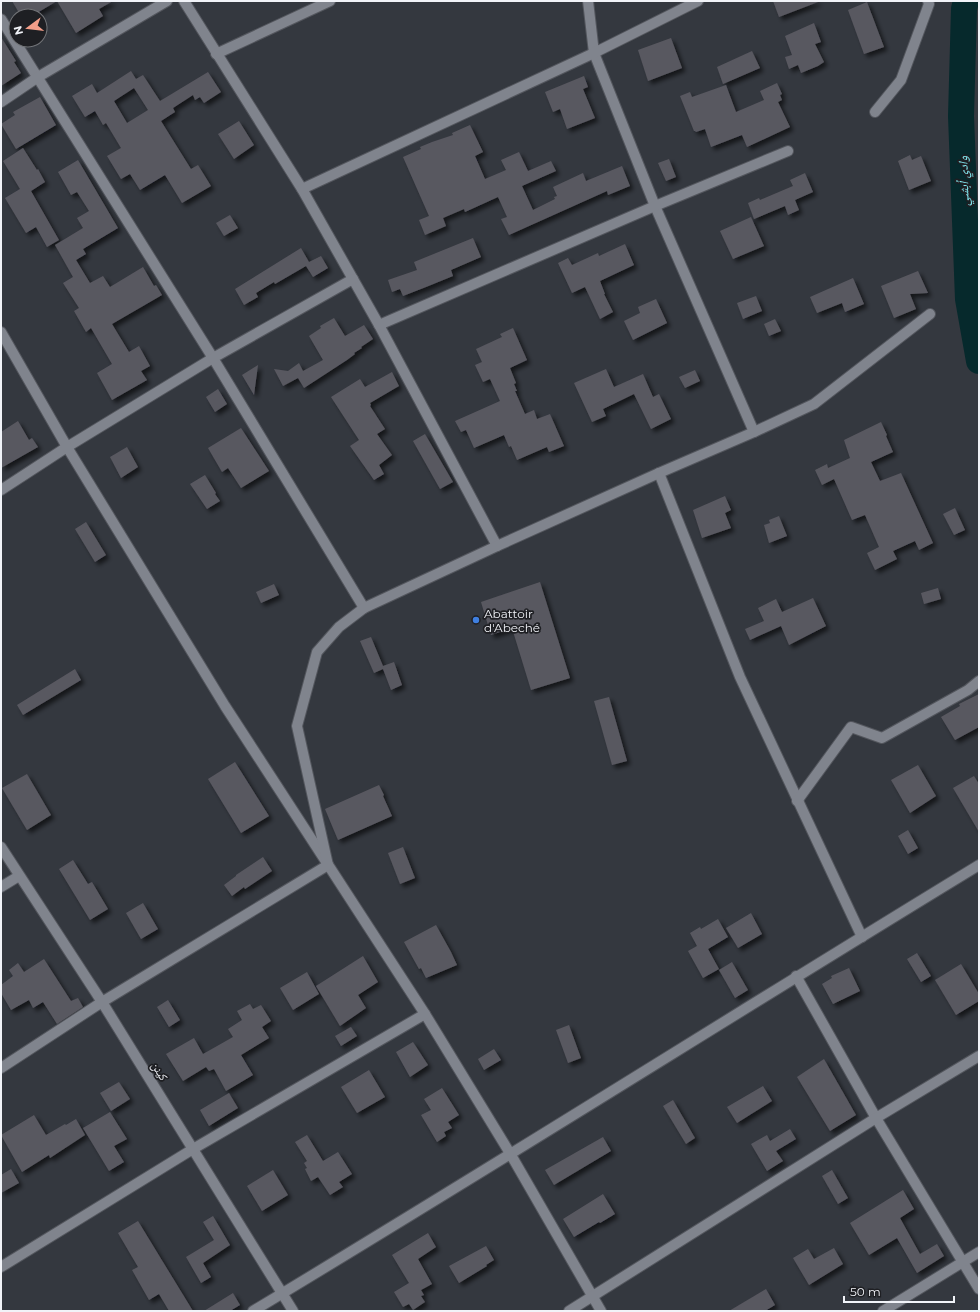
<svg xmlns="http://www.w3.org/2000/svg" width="980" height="1312" viewBox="0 0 980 1312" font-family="Montserrat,'Noto Naskh Arabic',sans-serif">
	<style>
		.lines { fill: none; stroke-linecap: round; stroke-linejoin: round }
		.river { stroke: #06292c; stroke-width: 26 }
		.building { fill: #595860; fill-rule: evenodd; filter: url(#shadow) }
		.minor-casing { stroke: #53565d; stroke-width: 12 }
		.minor { stroke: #80848d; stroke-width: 10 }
		.shop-dot { fill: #3f7fe0; stroke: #1e1f23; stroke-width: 1.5 }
		.labels { text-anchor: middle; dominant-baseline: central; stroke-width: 3.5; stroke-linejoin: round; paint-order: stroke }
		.poi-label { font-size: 12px; fill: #f1f3f8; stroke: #1e1f23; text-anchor: start }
		.street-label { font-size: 12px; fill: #f1f3f8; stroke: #1e1f23 }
		.water-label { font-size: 13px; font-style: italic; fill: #82e7ef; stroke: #1e1f23 }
	</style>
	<defs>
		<filter id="shadow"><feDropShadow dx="3.5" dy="3.5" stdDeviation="2" flood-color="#0009"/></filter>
	</defs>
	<rect width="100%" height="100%" fill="#34383f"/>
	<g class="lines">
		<polyline class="river" points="966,1 964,9 961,116 968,299 979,361"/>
	</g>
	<g class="building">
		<polygon points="12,1 57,1 32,16 21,16"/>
		<polygon points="57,1 113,1 99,9 103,16 76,33"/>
		<polygon points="773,1 818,1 818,2 779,17"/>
		<polygon points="867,2 884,47 864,54 848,10"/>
		<polygon points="814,23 821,42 815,44 824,62 818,66 801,73 798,65 789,69 785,57 792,55 785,36"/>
		<polygon points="1,37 16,61 14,62 21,73 1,86"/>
		<polygon points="671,38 682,68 648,81 638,50"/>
		<polygon points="752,51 760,68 723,84 717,67"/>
		<path d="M131,71L136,79L143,75L160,101L208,72L221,92L204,103L200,97L195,100L193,95L173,108L175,112L161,121L191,169L198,165L211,186L182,203L165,175L140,190L130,174L121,179L107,156L121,148L106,123L103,125L95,111L85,117L72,96L92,84L97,93ZM134,88L148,110L127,123L114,101Z"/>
		<polygon points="584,76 588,87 583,89 595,118 567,129 560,109 553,112 545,92"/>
		<polygon points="777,83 782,94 780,95 782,100 778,102 790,127 747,147 742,135 711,147 705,129 696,132 695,131 694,131 680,96 690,92 692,97 726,85 736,112 764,100 760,91"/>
		<polygon points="40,97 56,125 16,149 1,124 15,115 13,112"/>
		<polygon points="239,121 254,145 234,159 218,134"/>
		<polygon points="470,125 483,152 475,156 485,179 506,170 501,160 519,152 528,171 551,161 556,171 522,186 533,210 555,199 554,197 557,196 553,187 583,173 586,181 622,166 630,186 608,195 607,191 509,235 501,219 507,217 498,197 465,212 464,209 443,218 446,226 425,235 419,220 429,216 403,157 421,149 420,147 432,142 453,135 452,133"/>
		<polygon points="23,148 37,170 38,169 45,182 31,191 59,240 47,247 36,227 26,233 5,198 20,189 3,161"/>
		<polygon points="910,155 912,160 921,156 931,181 909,190 898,161"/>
		<polygon points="669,159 676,177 666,181 658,163"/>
		<polygon points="78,160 118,228 83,249 86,254 76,260 90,283 103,276 110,287 143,267 154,286 156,285 162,295 112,324 129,352 139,346 150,366 141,371 147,380 112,400 97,373 112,364 91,328 86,332 74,311 79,308 63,283 73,277 55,245 83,228 77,218 89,211 77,192 71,195 58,172"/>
		<polygon points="805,173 813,192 795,200 799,210 788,215 785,206 754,219 748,203 759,198 760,200 793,186 790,180"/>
		<polygon points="230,215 238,228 224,236 216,223"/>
		<polygon points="751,217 764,246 733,259 720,231"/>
		<polygon points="473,238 481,257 451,270 453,276 426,287 403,296 400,289 392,292 388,280 417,270 414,262"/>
		<polygon points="625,244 634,265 600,281 605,294 604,294 613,312 600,319 585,287 572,293 558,263 568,258 572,265 598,253 599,256"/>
		<polygon points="301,248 309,262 321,256 328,268 313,277 306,266 275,284 274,282 256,293 258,297 244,305 235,289"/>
		<polygon points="918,271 928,293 910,294 916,309 894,318 881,286"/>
		<polygon points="853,278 864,304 845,312 842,303 817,313 810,297"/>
		<polygon points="756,296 762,311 743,319 737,303"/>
		<polygon points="656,299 667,323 633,340 624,321 640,313 638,307"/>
		<polygon points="334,318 345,336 364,325 373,339 361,347 362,348 354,353 355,354 347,360 304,388 298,378 283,386 274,369 288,371 299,363 303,371 323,360 309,336 321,328 320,326"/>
		<polygon points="775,319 781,331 769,336 764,324"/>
		<polygon points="513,328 527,360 510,368 516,383 514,384 517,391 515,391 525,414 534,410 537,419 550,414 564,446 549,452 547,447 517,460 511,446 509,447 504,435 474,448 466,430 461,432 455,421 500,401 490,379 483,382 475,365 482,362 476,349 502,337 500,334"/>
		<polygon points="258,365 254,395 242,375"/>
		<polygon points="606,369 614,387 643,374 653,397 659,394 671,419 651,429 634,394 603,409 606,416 592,422 574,383"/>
		<polygon points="695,370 700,381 685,388 679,377"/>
		<polygon points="392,372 399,386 370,403 371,405 370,406 385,429 377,434 392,455 379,465 384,474 374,480 350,446 359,440 331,397 360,379 365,387"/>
		<polygon points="218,389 227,404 215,412 206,397"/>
		<polygon points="18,421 29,440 32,438 38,447 1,468 1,432"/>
		<polygon points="881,422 887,435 886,436 893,452 871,462 880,481 901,473 933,543 919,550 915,541 893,551 897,559 875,570 867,553 879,547 865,515 852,520 834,479 822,485 815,470 827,464 828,468 850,458 844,440"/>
		<polygon points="241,428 269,471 241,488 228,468 222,472 208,448"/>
		<polygon points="425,434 453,482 440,489 413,441"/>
		<polygon points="127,447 138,467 121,478 110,457"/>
		<polygon points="205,475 216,493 215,494 220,501 207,509 190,484"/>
		<polygon points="725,496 731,510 725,513 731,528 702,538 693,510"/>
		<polygon points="955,508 965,530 954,535 943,514"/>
		<polygon points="779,516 787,536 769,543 764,525 770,523 769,520"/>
		<polygon points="86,522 106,555 95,562 75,529"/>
		<polygon points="540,582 570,678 531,690 512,628 491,635 481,602"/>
		<polygon points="274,584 279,595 261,603 256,592"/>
		<polygon points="938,588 941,599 924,604 921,593"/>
		<polygon points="813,598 826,626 789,645 781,626 750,640 745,629 764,621 758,608 776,599 782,612"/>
		<polygon points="371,637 383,666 394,662 402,685 391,690 383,669 374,673 360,641"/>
		<polygon points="75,669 81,680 23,715 17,705"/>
		<polygon points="979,694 979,727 955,740 941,717 960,706 959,704"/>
		<polygon points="609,697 627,761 612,765 594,701"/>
		<polygon points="235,762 269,816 241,833 208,779"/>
		<polygon points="918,765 936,796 910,813 891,780"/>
		<polygon points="27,774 51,815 27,830 2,788"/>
		<polygon points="974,776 979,784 979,832 953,788"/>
		<polygon points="379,785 384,795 383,796 392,816 338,840 325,809"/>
		<polygon points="908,830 918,848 908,854 898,836"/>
		<polygon points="403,847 415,878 400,884 388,853"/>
		<polygon points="263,857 272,871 245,889 244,887 232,896 224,885 236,876 236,875"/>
		<polygon points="73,860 88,884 92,882 108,909 90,920 59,869"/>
		<polygon points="143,903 158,929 141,939 126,913"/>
		<polygon points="751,913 762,934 738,948 726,928"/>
		<polygon points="718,919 728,937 708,949 719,969 703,978 688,951 697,946 690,933 700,927 701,929"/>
		<polygon points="436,925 451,952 457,965 426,978 421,968 419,969 404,942"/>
		<polygon points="917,953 931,976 921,982 907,959"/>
		<polygon points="363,956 378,982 358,995 366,1008 340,1026 316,986"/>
		<polygon points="44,959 71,1001 78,998 83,1007 57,1024 43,1002 33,1008 29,1000 11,1010 1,993 1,985 13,976 9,970 18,963 24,972"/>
		<polygon points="732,962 748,990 735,998 719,970"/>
		<polygon points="961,964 979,994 979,1001 956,1015 935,980"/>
		<polygon points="849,968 860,991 833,1004 822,984 832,978 831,976"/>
		<polygon points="307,972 319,994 293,1010 280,988"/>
		<polygon points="168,1000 180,1020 169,1027 157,1007"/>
		<polygon points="250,1004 253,1009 261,1005 271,1021 262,1027 269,1038 241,1055 253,1075 226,1091 214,1069 209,1071 206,1067 183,1081 166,1054 194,1038 203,1054 233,1037 228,1029 242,1020 237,1011"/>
		<polygon points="569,1025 581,1058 568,1063 556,1030"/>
		<polygon points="351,1027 357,1036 341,1046 335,1036"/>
		<polygon points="413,1042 428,1065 410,1077 396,1052"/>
		<polygon points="494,1049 501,1060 484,1070 478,1059"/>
		<polygon points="824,1059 856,1115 830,1131 797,1077"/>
		<polygon points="369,1070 385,1097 357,1113 341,1087"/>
		<polygon points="119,1082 130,1099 111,1111 100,1093"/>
		<polygon points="763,1086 772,1101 737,1123 727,1107"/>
		<polygon points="442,1088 459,1115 448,1122 452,1128 444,1132 446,1136 437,1142 421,1115 431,1110 424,1099"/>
		<polygon points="229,1093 238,1108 209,1126 200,1110"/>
		<polygon points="673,1100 695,1138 686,1144 663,1106"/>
		<polygon points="110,1112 127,1139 114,1146 124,1162 109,1171 83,1128"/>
		<polygon points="34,1115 46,1135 65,1124 66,1125 76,1119 85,1135 50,1158 49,1155 22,1172 1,1135"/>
		<polygon points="790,1129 796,1139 776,1151 783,1161 767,1171 751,1144 767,1135 770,1141"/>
		<polygon points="307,1135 323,1161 338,1152 352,1174 339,1182 343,1187 330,1195 318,1177 311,1181 305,1169 307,1168 304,1163 307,1161 295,1142"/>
		<polygon points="603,1137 611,1151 554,1185 545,1170"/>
		<polygon points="11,1169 19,1183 1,1193 1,1175"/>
		<polygon points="273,1170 288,1195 262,1211 247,1186"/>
		<polygon points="832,1170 848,1198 838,1204 822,1176"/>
		<polygon points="903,1190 914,1209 900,1218 920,1254 937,1244 944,1256 917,1273 897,1238 869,1255 850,1223"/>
		<polygon points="603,1194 615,1214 600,1223 599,1222 574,1237 563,1219"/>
		<polygon points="213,1216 230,1245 203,1263 211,1277 201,1283 186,1257 214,1240 203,1222"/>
		<polygon points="138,1221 163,1262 193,1311 169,1311 159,1294 149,1300 132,1270 138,1267 118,1233"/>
		<polygon points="428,1233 436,1247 418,1259 432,1284 421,1290 424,1295 421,1296 425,1302 413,1310 409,1304 403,1307 394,1292 409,1283 392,1255"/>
		<polygon points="486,1246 494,1260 486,1265 487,1266 459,1283 449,1266"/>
		<polygon points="834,1248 843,1264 809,1285 793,1258 808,1249 814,1259"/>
		<polygon points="766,1289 775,1305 765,1311 729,1311"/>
		<polygon points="233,1293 240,1305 230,1311 204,1311"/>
	</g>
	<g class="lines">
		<defs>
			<g id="minor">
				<polyline points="184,1 302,189 379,325 497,546"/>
				<polyline points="588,1 594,53 655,206 754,432"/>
				<polyline points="1,19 213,358 67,447 1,490"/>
				<polyline points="216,54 330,1"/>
				<polyline points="1,102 38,77 167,1"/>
				<polyline points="875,112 901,80 929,4 928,1"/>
				<polyline points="302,189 594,53 698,1"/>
				<polyline points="353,279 213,358 364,608"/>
				<polyline points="379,325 655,206 788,151"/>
				<polyline points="1,332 67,447 225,706 425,1014 511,1155 601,1311"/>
				<polyline points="659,473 740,677 862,937"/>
				<polyline points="797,801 851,727 882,738 968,690 979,681"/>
				<polyline points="1,847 102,1002 293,1311"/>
				<polyline points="1,887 19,876"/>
				<polyline points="796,976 876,1118 979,1289"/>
				<polyline points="1,1068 102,1002 328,865 297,726 317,652 339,627 364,608 497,546 659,473 754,432 814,404 930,314"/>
				<polyline points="1,1267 193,1149 425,1014"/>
				<path d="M253,1311C496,1165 736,1013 979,865"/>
				<polyline points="569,1311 876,1118 979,1056"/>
				<polyline points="883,1311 979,1252"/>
			</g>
		</defs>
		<use href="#minor" class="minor-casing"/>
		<use href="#minor" class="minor"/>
	</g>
	<circle class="shop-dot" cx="476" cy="620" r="4"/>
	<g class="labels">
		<g class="poi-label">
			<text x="484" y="613">Abattoir<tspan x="484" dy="14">d'Abeché</tspan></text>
		</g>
		<g class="street-label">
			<text transform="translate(160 1071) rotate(58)">كينن</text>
		</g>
		<g class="water-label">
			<text transform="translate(963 181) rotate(-92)">وادي أبشي</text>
		</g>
	</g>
	<rect width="980" height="1312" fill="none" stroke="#f1f3f8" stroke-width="4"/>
	<g transform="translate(28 28) rotate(255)"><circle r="19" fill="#1e1f23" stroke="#727478"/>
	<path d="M0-3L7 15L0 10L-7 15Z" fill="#f49e89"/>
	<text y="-6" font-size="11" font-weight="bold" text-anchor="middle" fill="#f1f3f8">N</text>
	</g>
	<path d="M844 1296v6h110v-6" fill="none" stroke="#f1f3f8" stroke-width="2"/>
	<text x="850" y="1296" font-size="12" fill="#f1f3f8" stroke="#1e1f23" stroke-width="3" paint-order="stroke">50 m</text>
</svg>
